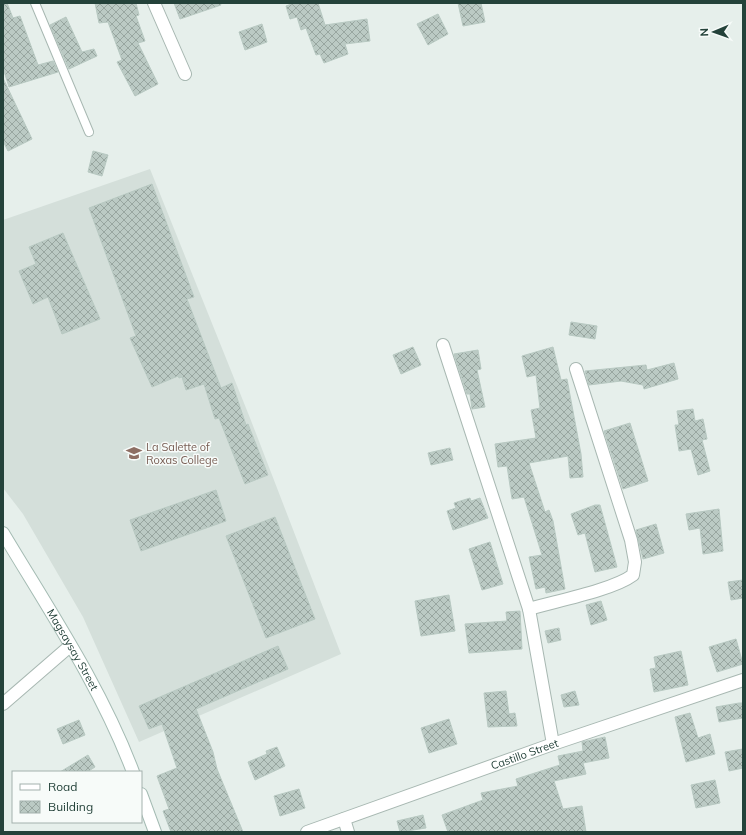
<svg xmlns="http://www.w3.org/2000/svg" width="746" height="835" viewBox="0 0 746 835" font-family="Mulish,sans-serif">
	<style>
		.built { fill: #d4dfda }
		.building { fill: url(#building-cross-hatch); stroke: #b8c9c2 }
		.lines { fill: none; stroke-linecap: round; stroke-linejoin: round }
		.lane-casing { stroke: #a8b8b2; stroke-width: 10 }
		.street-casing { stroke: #a8b8b2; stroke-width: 14 }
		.secondary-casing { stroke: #a4bbb3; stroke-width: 14 }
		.lane { stroke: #fff; stroke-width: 8 }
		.street { stroke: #fff; stroke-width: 12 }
		.secondary { stroke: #fff; stroke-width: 12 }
		.labels { text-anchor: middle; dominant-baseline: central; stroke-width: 3; stroke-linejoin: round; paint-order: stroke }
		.education-label { font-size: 11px; fill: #785e54; stroke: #f7fbf9; text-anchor: start }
		.street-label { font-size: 11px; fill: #24423a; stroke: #f7fbf9 }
	</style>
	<defs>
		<pattern id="building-cross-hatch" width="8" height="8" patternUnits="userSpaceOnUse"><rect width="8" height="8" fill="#bbcac4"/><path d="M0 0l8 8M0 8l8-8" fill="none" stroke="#98a6a0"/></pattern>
	</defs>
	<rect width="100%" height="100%" fill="#e6efeb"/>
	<polygon class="built" points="150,169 250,418 341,654 139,742 83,617 23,514 3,488 3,220"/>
	<g class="building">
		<polygon points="3,3 7,3 13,18 20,16 38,65 53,61 58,72 9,87 3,68"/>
		<polygon points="95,3 136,3 139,15 136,16 145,41 138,43 158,84 135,96 117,62 122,60 108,22 99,23"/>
		<polygon points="174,3 220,3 221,5 180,19"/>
		<polygon points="294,3 318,3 325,25 367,19 370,41 345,44 348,54 324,63 320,54 316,55 306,28 301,30 297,17 290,19 286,6"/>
		<polygon points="458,3 481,3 485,22 463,26"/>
		<polygon points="438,14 448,34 428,45 417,24"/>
		<polygon points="66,17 82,52 94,49 97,56 69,69 50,25"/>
		<polygon points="262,24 267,42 245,50 239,32"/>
		<polygon points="3,78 32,139 8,151 3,141"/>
		<polygon points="93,151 108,155 102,176 88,172"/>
		<polygon points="152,184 194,297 187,299 221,388 232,383 246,425 248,424 268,475 245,484 219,418 215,419 204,384 186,390 182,377 179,378 178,376 152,387 130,338 136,336 89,208"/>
		<polygon points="63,233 100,319 62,334 48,297 33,304 19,271 36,264 29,247"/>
		<polygon points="571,322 597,326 595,339 569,335"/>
		<polygon points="413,347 421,365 401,374 393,355"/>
		<polygon points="553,347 561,380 567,379 581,454 583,477 570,478 568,456 529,463 545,512 549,510 553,521 565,589 546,593 545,587 536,589 529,557 542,555 524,497 512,499 507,466 498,467 495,444 536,438 531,410 540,408 536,375 527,377 522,356"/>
		<polygon points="478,350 481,369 477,370 485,407 472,409 470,394 467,394 454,354"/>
		<polygon points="674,363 678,379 644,389 643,385 621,381 589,385 585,371 646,365 647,370"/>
		<polygon points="693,409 695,421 703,419 707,439 702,440 710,471 698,475 691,449 679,451 675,425 679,425 677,411"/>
		<polygon points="630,423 648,481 623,489 604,431"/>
		<polygon points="450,448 453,460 431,465 428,453"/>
		<polygon points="216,490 226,521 141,551 130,520"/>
		<polygon points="470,498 471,501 480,498 488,518 453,530 447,511 456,508 454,503"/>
		<polygon points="595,505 600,505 617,567 595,572 585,533 578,535 571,514"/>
		<polygon points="719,509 723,551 703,554 700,528 689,530 686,514"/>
		<polygon points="275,517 315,619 266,638 226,536"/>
		<polygon points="656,524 664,553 643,559 636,530"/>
		<polygon points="490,542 503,584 482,590 469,549"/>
		<polygon points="743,580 743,598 731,600 728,582"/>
		<polygon points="449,595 455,631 421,636 415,601"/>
		<polygon points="601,601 607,620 591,625 586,605"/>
		<polygon points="520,611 522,649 469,653 465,624 507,621 506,612"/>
		<polygon points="559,628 561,640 548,643 545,631"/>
		<polygon points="736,639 743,664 717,672 709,647"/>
		<polygon points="278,646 288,669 196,709 213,752 217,769 243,832 171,832 163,811 169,809 157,776 177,768 162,724 149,729 139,706"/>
		<polygon points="681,651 688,685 654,692 650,669 656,668 654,657"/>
		<polygon points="506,691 509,714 515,713 517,726 488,727 484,693"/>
		<polygon points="575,691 579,705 564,707 561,695"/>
		<polygon points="739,703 743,703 743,718 719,722 716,707"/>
		<polygon points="690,713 698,738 710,734 715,754 686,762 675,717"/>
		<polygon points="449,719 457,744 429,753 421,728"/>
		<polygon points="79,720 85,735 63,744 57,729"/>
		<polygon points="605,737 609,758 583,763 586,774 554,781 563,809 582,806 586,832 448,832 442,815 483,800 481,793 518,786 516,779 560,765 558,756 583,751 582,742"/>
		<polygon points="277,747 285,766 255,780 248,762 267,754 266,751"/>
		<polygon points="743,749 743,768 729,771 725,752"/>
		<polygon points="88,755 95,767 87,772 60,772"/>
		<polygon points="715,780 720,803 696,808 691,785"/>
		<polygon points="299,789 305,808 280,816 274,796"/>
		<polygon points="423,815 426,828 400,832 397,821"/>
	</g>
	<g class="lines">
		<defs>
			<polyline id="lane" points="35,3 89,132"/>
			<g id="street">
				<polyline points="154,3 185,74"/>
				<polyline points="443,345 529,609 553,744"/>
				<path d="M529,609C556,601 613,590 633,575L635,562L631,540L576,369"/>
				<polyline points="3,704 70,646"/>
				<polyline points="344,819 348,832"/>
				<path id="s1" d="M307,832L553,744L743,680"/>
			</g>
			<g id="secondary">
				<path id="s2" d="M3,533C49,610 101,687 133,772"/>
				<polyline points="141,794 155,832"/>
			</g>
		</defs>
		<use href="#lane" class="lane-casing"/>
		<use href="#street" class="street-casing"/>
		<use href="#secondary" class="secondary-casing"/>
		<use href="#lane" class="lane"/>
		<use href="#street" class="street"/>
		<use href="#secondary" class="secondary"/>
	</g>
	<defs>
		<symbol id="university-bare" viewBox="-9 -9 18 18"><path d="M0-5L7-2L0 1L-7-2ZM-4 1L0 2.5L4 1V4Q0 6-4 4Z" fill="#8d6e63" stroke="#f7fbf9" stroke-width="2.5" paint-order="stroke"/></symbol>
	</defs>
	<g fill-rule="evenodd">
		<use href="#university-bare" x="123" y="442" width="22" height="22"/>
	</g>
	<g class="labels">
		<g class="education-label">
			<text x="146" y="447">La Salette of<tspan x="146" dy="13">Roxas College</tspan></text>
		</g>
		<g class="street-label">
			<text stroke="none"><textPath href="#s2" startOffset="136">Magsaysay Street</textPath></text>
			<text stroke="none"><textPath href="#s1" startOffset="231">Castillo Street</textPath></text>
		</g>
	</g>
	<rect width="746" height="835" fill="none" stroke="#24423a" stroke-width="8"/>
	<rect x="12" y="771" width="130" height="52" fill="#f7fbf9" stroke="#a3b1ad"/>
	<rect x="20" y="784" width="20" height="6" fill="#ffffff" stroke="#a3b1ad"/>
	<text x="48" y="791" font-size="12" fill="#24423a">Road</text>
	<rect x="20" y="801" width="20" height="12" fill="url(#building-cross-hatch)" stroke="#a3b1ad"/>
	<text x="48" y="811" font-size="12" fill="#24423a">Building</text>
	<g transform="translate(714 32) rotate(268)" stroke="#f7fbf9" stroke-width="3" paint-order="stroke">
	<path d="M0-3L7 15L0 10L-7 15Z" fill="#24423a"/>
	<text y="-6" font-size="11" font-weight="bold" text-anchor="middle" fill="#24423a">N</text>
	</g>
</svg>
